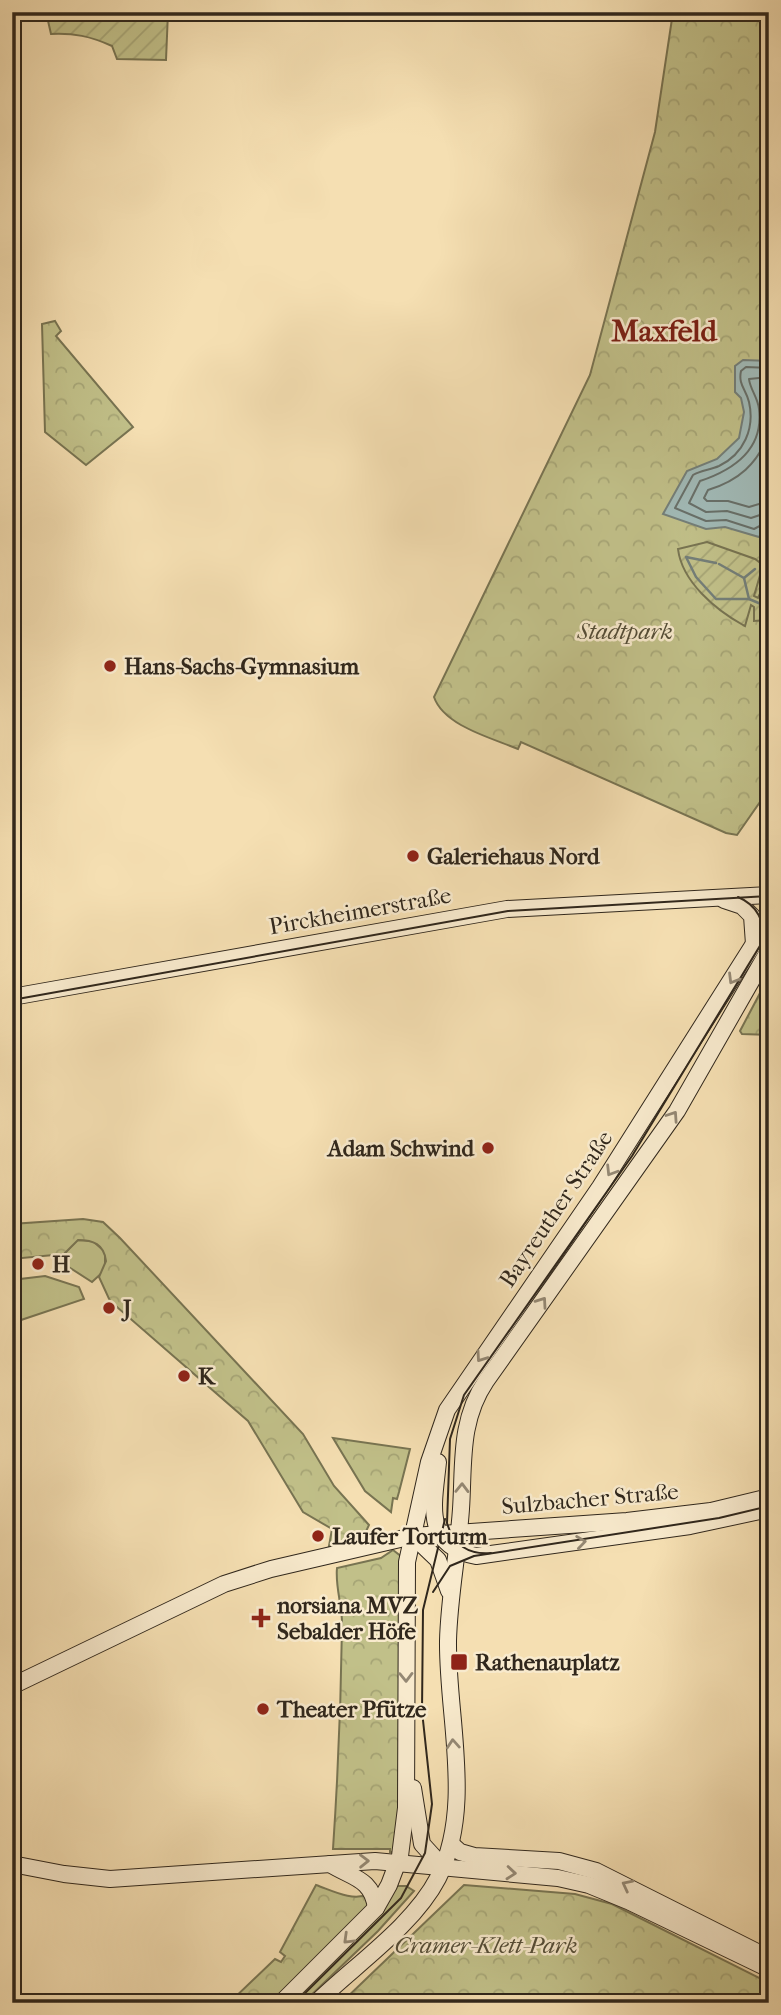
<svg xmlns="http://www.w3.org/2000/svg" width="781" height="2015" viewBox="0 0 781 2015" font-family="'IM FELL French Canon',serif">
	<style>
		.grass { fill: #c1c089; stroke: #787452; stroke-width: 2 }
		.forest { fill: url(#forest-crowns); stroke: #787452; stroke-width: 2 }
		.garden { fill: url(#garden-furrows); stroke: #787452; stroke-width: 2 }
		.water { fill: #a1bab7; stroke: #747f79; stroke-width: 2 }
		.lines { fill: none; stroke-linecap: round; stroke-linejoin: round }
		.shore { stroke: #68706a; stroke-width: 2 }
		.stream { stroke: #747f79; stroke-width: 2.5 }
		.secondary-casing { stroke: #30271c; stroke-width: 18 }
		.secondary { stroke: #f8eacd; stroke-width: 16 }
		.tram { stroke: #30271c; stroke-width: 2 }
		.oneway { stroke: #948874 }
		.poi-dot { fill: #8f2418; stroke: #f8eacd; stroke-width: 2.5 }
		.labels { text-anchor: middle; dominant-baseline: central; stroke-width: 5; stroke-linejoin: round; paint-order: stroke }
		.park-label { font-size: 23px; font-style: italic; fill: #544d37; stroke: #f8eacd }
		.poi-label { font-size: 23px; font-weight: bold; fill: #30271c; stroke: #f8eacd; text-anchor: start }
		.street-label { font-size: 23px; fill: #30271c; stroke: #f8eacd }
		.district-label { font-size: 30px; font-weight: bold; fill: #7a1f14; stroke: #f8eacd }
	</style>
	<defs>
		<pattern id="forest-crowns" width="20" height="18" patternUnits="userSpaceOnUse" patternTransform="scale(1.75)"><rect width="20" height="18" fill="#c1c089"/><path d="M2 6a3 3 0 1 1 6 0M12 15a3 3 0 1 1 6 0" fill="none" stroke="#a6a576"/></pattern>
		<pattern id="garden-furrows" width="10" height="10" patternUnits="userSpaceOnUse" patternTransform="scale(1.75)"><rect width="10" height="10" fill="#c1c089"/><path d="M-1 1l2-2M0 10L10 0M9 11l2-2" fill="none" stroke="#a6a576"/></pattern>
	</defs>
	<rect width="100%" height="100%" fill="#f5dfb2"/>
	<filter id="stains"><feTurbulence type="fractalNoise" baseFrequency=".00286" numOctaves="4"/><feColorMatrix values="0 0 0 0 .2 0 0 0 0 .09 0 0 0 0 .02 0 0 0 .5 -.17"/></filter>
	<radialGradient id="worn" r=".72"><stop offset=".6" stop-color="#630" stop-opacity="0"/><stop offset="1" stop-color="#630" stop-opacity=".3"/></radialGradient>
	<g class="grass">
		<polygon points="77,1240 93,1241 105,1252 105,1270 92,1282 64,1264 64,1254"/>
		<polygon points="45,1276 79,1287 84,1299 12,1323 12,1280"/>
		<polygon points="395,1886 406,1886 414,1891 378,1931 303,2003 291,2003"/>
	</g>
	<g class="forest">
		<path d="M673,12H769V789L737,835L726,833L521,742L518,749C492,738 444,726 434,697L590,375L655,132Z"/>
		<polygon points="55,321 61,331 56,336 133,427 86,465 45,432 42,324"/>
		<polygon points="769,976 769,1035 742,1034 740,1031"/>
		<path d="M83,1219L103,1222L120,1238L303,1434L334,1486L369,1525L363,1538L329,1546L332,1529L303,1512L248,1421L110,1301L99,1277L106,1261C104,1244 93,1240 78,1240L64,1254L12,1259V1224Z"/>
		<polygon points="333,1438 410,1449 399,1492 397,1499 393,1498 391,1512 365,1491"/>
		<path d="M393,1550L402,1557L398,1832L394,1852H390V1849H333C338,1775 341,1701 342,1627C343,1607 335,1588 337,1568L381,1558Z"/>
		<path d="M316,1885C331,1890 353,1902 368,1894V1907L273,2003H229L275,1959L281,1962L285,1956L280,1952Z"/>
		<polygon points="464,1885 575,1894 612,1904 769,1983 769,2003 341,2003"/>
	</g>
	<g class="garden">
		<path d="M46,12H168L166,60L117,59L112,46C90,36 74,33 51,34Z"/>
		<path d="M707,542L755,559L763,565L754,596L758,598L764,585L769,588L768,620L754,621V607L751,605L745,626L743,625C716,610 682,582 678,549Z"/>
	</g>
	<polygon class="water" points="743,360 769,361 769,524 759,537 725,527 706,529 663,514 687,471 717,459 739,438 744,412 741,398 735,392 735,366"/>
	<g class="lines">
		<g class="shore">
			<path d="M769,368L746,367L741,371C738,385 746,389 749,402C755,428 744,454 719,466C710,470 701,470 693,475L675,508L706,521L726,520L754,529L769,521"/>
			<path d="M769,377L749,379C750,389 758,398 759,409C764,450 733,470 700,481L689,503L706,512L727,511L751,518L769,512"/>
			<path d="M769,433C758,464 738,481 708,490L704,498L707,501H728L749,507L769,501"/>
		</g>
		<g class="stream">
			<polyline points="716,563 686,557 696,577 716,599 749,599 761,604"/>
			<polyline points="719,564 744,578 749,599"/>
			<polyline points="744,578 755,569"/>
			<polyline points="761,604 763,616"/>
			<polyline points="761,604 769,595"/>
		</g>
		<defs>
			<g id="secondary">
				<polyline points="724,900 742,906 752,916 754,944"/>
				<polyline points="12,997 507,909 769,895"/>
				<path d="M438,1462C434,1503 422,1545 476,1556L690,1526L769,1509"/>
				<polyline points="413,1536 438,1560 449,1591"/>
				<polyline points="12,1686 224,1584 271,1569 413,1536 627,1521 711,1511 769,1497"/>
				<polyline points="413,1788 422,1844 443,1867"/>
				<polyline points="451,1844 460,1852 474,1856 559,1861 596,1871 765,1956"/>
				<polyline points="12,1864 64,1874 110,1879 375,1861 558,1878 589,1885 628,1901 769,1969"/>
				<path d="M330,1864C352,1878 372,1878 376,1908"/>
				<polyline points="281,2003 376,1908 389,1885 400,1856 406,1808 407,1562 429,1462 447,1410 600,1187 769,920"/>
				<path d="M316,2003C355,1965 413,1926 438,1878C474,1807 447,1717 448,1641C449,1597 458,1553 461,1509C464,1464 459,1421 486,1381L677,1111L769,950"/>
			</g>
		</defs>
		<use href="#secondary" class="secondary-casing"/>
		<use href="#secondary" class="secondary"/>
		<g class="tram">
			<path d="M738,897C757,905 766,922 762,942"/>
			<polyline points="12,1000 508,911 769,896"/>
			<path d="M491,1553C469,1555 453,1545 447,1523L450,1439L464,1395L632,1156L769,931"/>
			<polyline points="433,1592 450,1566 474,1556 719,1518 769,1506"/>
			<polyline points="295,2003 401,1898 425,1853 432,1804 422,1711 423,1610 445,1519"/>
		</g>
	</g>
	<defs><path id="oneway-chevron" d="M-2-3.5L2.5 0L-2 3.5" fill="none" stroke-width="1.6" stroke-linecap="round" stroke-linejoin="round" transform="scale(1.75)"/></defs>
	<g class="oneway">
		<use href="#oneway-chevron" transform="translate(733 979) rotate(121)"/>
		<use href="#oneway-chevron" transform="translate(673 1116) rotate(-56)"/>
		<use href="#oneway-chevron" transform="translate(611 1171) rotate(122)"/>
		<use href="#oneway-chevron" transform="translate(542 1302) rotate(-55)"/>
		<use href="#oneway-chevron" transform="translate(481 1357) rotate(125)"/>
		<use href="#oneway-chevron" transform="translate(462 1488) rotate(-89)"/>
		<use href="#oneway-chevron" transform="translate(581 1542) rotate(-8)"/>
		<use href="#oneway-chevron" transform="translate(406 1677) rotate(89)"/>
		<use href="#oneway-chevron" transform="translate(453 1744) rotate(-94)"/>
		<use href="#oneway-chevron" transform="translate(364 1861) rotate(-1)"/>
		<use href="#oneway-chevron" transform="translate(511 1873) rotate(5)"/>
		<use href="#oneway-chevron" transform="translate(627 1885) rotate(-153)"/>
		<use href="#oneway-chevron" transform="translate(348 1939) rotate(136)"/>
	</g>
	<g class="poi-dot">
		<circle cx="110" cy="666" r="7"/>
		<circle cx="413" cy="856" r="7"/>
		<circle cx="488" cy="1148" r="7"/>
		<circle cx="38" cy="1264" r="7"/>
		<circle cx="109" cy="1308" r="7"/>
		<circle cx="184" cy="1376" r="7"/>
		<circle cx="318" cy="1536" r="7"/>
		<path d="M257.5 1607.5h7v7h7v7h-7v7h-7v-7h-7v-7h7z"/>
		<rect x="450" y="1653" width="18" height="18" rx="3.5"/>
		<circle cx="263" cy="1709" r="7"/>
	</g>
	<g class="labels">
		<g class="park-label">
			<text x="625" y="631">Stadtpark</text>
			<text x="486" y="1945">Cramer-Klett-Park</text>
		</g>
		<g class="poi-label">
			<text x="124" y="666">Hans-Sachs-Gymnasium</text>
			<text x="427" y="856">Galeriehaus Nord</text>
			<text x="474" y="1148" text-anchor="end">Adam Schwind</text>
			<text x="52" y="1264">H</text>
			<text x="123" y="1308">J</text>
			<text x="198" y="1376">K</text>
			<text x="332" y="1536">Laufer Torturm</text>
			<text x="277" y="1605">norsiana MVZ<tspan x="277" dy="26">Sebalder Höfe</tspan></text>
			<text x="475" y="1662">Rathenauplatz</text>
			<text x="277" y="1709">Theater Pfütze</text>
		</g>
		<g class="street-label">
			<text transform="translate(360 911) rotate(-10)">Pirckheimerstraße</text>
			<text transform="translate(556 1209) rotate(-56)">Bayreuther Straße</text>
			<text transform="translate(590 1499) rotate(-5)">Sulzbacher Straße</text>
		</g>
		<g class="district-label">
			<text x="664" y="331">Maxfeld</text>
		</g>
	</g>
	<rect width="781" height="2015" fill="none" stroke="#f5dfb2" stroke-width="42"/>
	<rect x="14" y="14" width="753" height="1987" fill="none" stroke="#30271c" stroke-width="3.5"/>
	<rect x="21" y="21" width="739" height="1973" fill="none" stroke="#30271c" stroke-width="2"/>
	<rect width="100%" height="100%" filter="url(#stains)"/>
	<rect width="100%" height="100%" fill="url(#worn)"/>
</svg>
